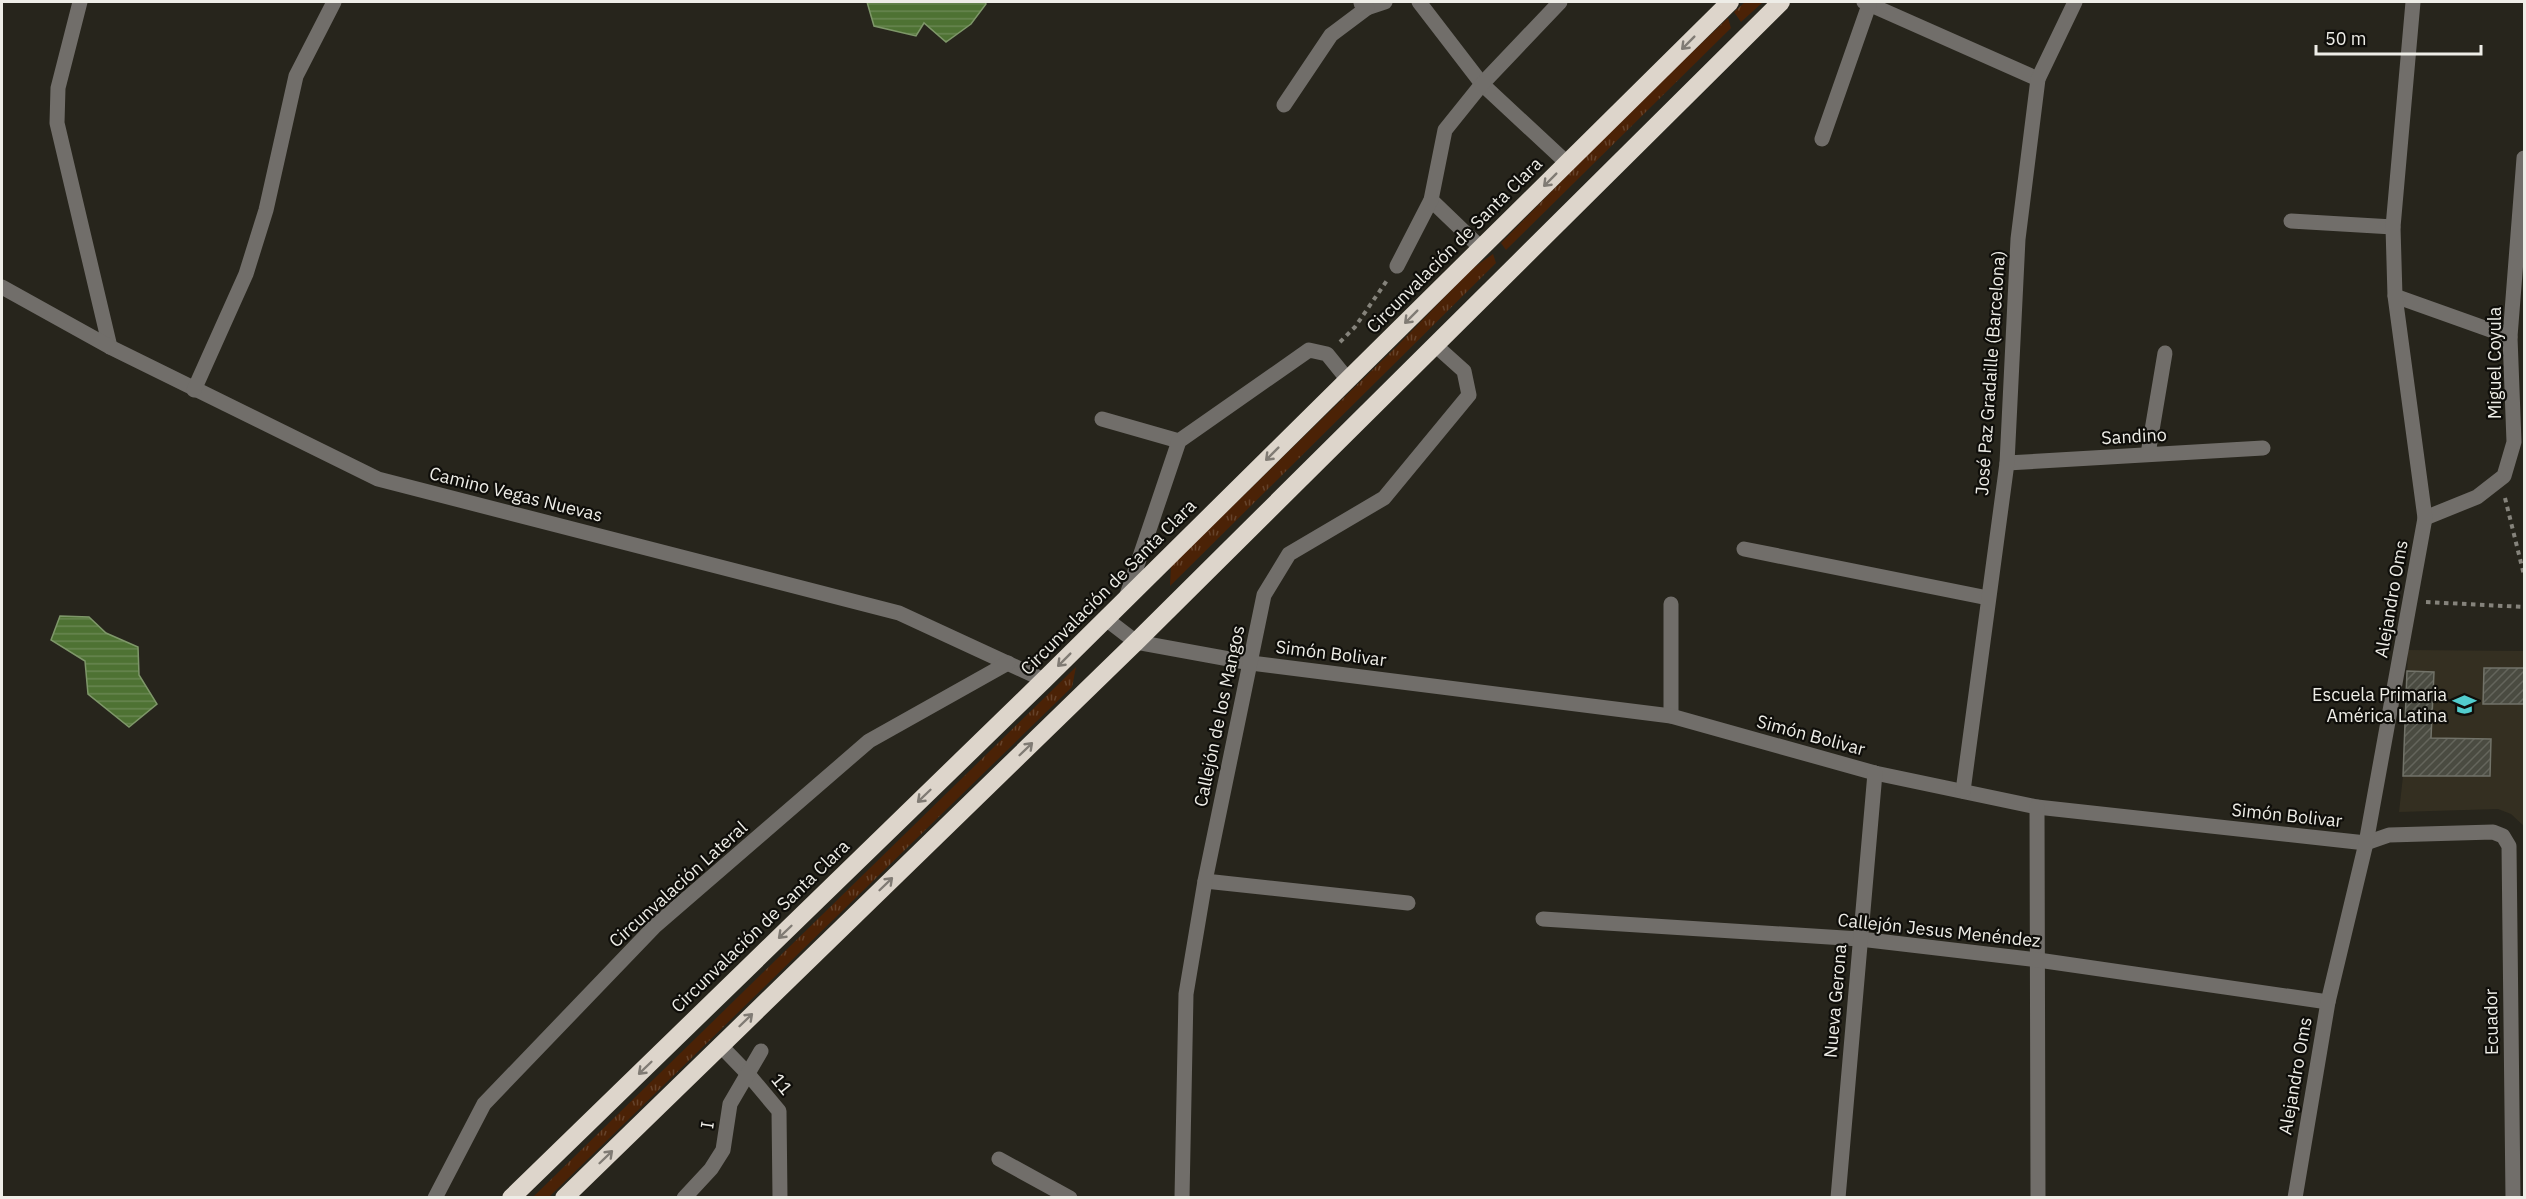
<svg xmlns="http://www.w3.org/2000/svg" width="2526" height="1199" viewBox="0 0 2526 1199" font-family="'IBM Plex Sans',sans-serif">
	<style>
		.built { fill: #342f21 }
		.grass { fill: url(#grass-tufts) }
		.water { fill: url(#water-rules); stroke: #7e9769; stroke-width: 1.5 }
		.building { fill: url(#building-hatch); stroke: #727369; stroke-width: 1.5 }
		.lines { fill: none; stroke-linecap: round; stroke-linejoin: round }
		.path { stroke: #85837b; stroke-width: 4; stroke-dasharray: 4.5 4.5; stroke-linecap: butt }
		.minor { stroke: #716e6a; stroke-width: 15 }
		.highway { stroke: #ddd5cb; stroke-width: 18 }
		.oneway { stroke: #807b74 }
		.labels { text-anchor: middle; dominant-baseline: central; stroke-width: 4.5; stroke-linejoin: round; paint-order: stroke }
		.street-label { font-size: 18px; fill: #eeede7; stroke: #0f0e0a }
		.poi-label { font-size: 18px; fill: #eeede7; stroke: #0f0e0a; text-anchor: end }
	</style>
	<defs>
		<pattern id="grass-tufts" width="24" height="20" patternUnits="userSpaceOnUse" patternTransform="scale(1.5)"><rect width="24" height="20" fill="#4b2206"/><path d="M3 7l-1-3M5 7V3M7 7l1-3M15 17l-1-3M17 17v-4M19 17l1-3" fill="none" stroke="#65422a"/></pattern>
		<pattern id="water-rules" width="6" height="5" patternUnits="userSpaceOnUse" patternTransform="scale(1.5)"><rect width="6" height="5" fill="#4e7233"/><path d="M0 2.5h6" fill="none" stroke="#688651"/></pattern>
		<pattern id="building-hatch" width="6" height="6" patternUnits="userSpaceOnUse" patternTransform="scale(1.5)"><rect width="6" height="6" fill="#4a4b41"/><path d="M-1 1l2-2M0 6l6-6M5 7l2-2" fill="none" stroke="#64655c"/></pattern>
	</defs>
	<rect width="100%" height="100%" fill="#27251c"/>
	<polygon class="built" points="2408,650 2524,651 2524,826 2511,814 2498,809 2399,812 2403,776"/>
	<g class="grass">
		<polygon points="1745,2 1763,2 1741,22 1734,12"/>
		<polygon points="1728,18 1731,28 1506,250 1501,243 1637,104"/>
		<polygon points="1493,254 1496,263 1170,586 1171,566 1398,345 1473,268"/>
		<polygon points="1076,667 1072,687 549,1197 533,1197"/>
	</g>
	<g class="water">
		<polygon points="867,2 985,2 986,4 971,24 946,42 924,23 916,36 874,26"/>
		<polygon points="60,616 89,617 106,633 138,647 139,675 157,704 129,727 88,694 85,661 51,640"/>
	</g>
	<g class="building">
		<polygon points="2484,668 2524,668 2524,704 2483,704"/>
		<polygon points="2407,671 2434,672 2431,738 2491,739 2490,776 2403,776"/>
	</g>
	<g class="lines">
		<g class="path">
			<polyline points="1340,342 1355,327 1388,279"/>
			<polyline points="2505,498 2524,575"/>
			<polyline points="2426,602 2524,607"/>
		</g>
		<g class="minor">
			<polyline points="80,2 58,88 57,123 110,347"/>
			<polyline points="1419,2 1482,84 1567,163"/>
			<polyline points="1864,2 2038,79"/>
			<polyline points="1361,3 1367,8 1385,2"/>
			<polyline points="1284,105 1331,35 1367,8"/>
			<polyline points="1822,139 1869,5"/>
			<polyline points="1431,200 1481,248"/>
			<polyline points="2291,221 2393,227"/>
			<polyline points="1397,266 1431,200 1445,130 1482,84 1560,2"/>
			<polyline points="2,287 110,347 378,479 899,613 1044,680"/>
			<polyline points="2395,296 2510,337"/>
			<polyline points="194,390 246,274 266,210 296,76 334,2"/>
			<polyline points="1102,419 1179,441"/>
			<polyline points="2148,454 2165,353"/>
			<polyline points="2007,463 2263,448"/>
			<polyline points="2425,518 2477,497 2504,476 2514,442 2510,337 2524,158"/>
			<polyline points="1744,549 1988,598"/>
			<polyline points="1126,598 1179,441 1309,350 1327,354 1348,380"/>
			<polyline points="1671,604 1671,716"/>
			<polyline points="1106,619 1136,642 1251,663 1671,716 1875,773 2037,807 2366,843 2389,835 2493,832 2503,836 2509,846 2513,1198"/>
			<polyline points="1963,791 2007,463 2018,239 2038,79 2075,2"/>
			<polyline points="2037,807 2038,1198"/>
			<polyline points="1205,881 1408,903"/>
			<polyline points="1543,919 1860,939 2038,960 2328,1002"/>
			<polyline points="720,1045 748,1074 779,1111 780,1198"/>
			<polyline points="999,1159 1070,1198"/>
			<polyline points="435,1198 484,1104 655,926 869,741 1008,663"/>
			<polyline points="684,1198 711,1169 723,1150 730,1104 761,1051"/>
			<polyline points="1182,1198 1186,994 1205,881 1264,595 1289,554 1384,498 1469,395 1464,371 1435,345"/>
			<polyline points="1838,1198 1875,773"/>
			<polyline points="2295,1198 2328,1002 2366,843 2425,518 2395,296 2393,227 2413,2"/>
		</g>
		<g class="highway">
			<polyline points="511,1198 1044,680 1730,2"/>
			<polyline points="564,1198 1136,642 1781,2"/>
		</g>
	</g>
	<defs><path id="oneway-shaft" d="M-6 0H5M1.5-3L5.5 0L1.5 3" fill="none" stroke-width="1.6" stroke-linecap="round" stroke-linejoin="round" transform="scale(1.5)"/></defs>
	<g class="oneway">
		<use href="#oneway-shaft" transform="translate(1688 43) rotate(135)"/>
		<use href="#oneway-shaft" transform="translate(1550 180) rotate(135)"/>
		<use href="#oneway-shaft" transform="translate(1411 317) rotate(135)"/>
		<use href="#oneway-shaft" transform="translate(1272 454) rotate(135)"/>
		<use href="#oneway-shaft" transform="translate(1064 660) rotate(135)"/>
		<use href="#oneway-shaft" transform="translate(1026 749) rotate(-44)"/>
		<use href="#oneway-shaft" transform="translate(924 796) rotate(136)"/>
		<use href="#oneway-shaft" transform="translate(886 884) rotate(-44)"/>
		<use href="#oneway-shaft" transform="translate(785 932) rotate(136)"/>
		<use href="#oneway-shaft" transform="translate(746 1020) rotate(-44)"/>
		<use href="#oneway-shaft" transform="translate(645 1068) rotate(136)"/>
		<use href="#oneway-shaft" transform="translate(606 1157) rotate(-44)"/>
	</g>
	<defs>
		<symbol id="school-bare" viewBox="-9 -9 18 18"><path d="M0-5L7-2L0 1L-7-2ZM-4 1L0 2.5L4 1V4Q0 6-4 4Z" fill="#52cdce" stroke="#0f0e0a" stroke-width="2.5" paint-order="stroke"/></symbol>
	</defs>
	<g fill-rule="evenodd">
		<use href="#school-bare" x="2448" y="688" width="33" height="33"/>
	</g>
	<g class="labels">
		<g class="street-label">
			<text transform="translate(1454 245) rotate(-45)">Circunvalación de Santa Clara</text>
			<text transform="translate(2494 363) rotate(-90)">Miguel Coyula</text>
			<text transform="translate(1990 373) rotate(-86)">José Paz Gradaille (Barcelona)</text>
			<text transform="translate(2134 436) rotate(-3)">Sandino</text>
			<text transform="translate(516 494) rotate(14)">Camino Vegas Nuevas</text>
			<text transform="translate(1108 587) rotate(-45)">Circunvalación de Santa Clara</text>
			<text transform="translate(2391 599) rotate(-80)">Alejandro Oms</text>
			<text transform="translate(1331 653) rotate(7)">Simón Bolivar</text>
			<text transform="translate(1219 716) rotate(-78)">Callejón de los Mangos</text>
			<text transform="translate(1811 735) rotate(15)">Simón Bolivar</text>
			<text transform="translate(2287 815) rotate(6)">Simón Bolivar</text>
			<text transform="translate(678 884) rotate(-42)">Circunvalación Lateral</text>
			<text transform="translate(760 926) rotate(-44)">Circunvalación de Santa Clara</text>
			<text transform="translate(1939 930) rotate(6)">Callejón Jesus Menéndez</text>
			<text transform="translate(1835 1001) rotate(-85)">Nueva Gerona</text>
			<text transform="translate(2491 1022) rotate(-91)">Ecuador</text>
			<text transform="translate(2295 1076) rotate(-80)">Alejandro Oms</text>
			<text transform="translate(782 1084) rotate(51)">11</text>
			<text transform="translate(707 1125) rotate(-82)">I</text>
		</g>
		<g class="poi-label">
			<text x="2447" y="694">Escuela Primaria<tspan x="2447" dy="21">América Latina</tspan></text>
		</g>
	</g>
	<rect width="2526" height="1199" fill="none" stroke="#eeede7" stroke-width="6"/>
	<path d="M2316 45v9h165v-9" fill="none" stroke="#eeede7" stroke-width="3"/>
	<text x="2325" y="45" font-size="18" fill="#eeede7" stroke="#0f0e0a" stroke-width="4.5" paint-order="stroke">50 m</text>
</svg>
